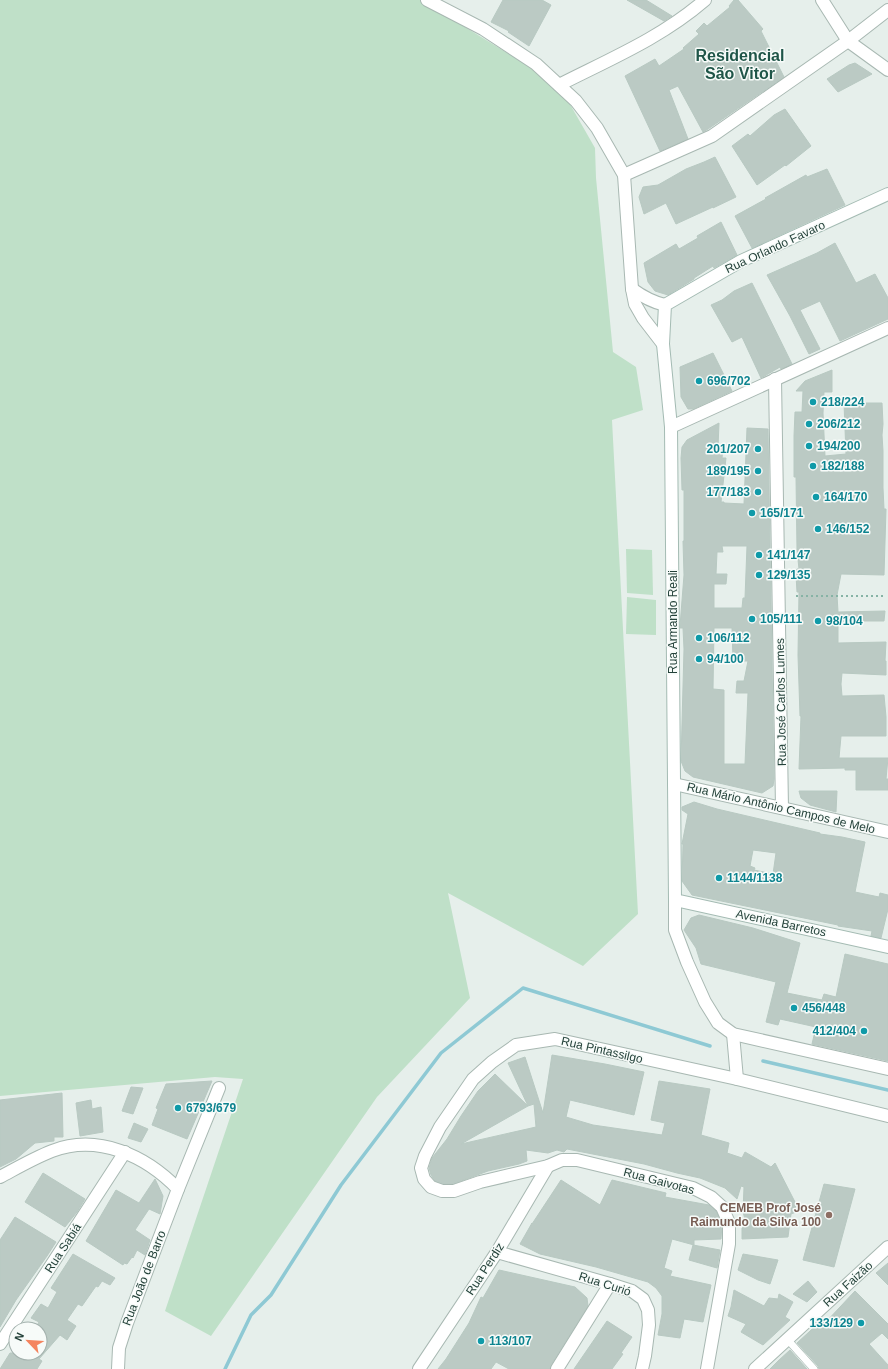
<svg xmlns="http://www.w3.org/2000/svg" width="888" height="1369" viewBox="0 0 888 1369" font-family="Arial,sans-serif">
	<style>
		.green { fill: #bfe0c8 }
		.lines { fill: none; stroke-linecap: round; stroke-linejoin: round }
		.stream { stroke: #8ec9d4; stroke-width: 3.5 }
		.building { fill: #bbcac4; stroke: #b8c9c2; fill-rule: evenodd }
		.lane-casing { stroke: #a8b8b2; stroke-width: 8 }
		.street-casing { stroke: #a8b8b2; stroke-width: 14 }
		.secondary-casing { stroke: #a4bbb3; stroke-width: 14 }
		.path { stroke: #86b3a5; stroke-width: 2; stroke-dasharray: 2 3; stroke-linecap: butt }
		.lane { stroke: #fff; stroke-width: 7 }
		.street { stroke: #fff; stroke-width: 12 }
		.secondary { stroke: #fff; stroke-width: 12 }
		.culture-dot { fill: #0f9aa8; stroke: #f7fbf9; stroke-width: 1.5 }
		.education-dot { fill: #8d6e63; stroke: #f7fbf9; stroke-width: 1.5 }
		.labels { text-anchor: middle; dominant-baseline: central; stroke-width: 3; stroke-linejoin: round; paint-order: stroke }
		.street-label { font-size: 12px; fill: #24423a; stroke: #f7fbf9 }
		.culture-label { font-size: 12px; font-weight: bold; fill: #0d838f; stroke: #f7fbf9; text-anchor: start }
		.education-label { font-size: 12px; font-weight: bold; fill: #785e54; stroke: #f7fbf9; text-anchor: end }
		.district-label { font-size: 16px; font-weight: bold; fill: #1f5548; stroke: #f7fbf9 }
	</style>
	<rect width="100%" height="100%" fill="#e6efeb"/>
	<g class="green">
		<polygon points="0,0 421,0 559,85 595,148 596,178 613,352 636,367 643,410 612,420 638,914 583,966 448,893 470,998 377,1097 211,1336 165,1311 243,1079 215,1077 0,1096"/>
		<polygon points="626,549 652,550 653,595 627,593"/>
		<polygon points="627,597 656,600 656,635 626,634"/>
	</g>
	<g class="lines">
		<g class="stream">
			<polyline points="763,1061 888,1090"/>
			<polyline points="225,1369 251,1315 271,1295 341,1185 441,1053 523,988 710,1046"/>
		</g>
	</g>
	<g class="building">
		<polygon points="503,0 542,0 551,5 529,46 508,32 509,31 491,22"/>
		<polygon points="627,0 646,0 672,16 664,21"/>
		<polygon points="734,0 738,0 763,29 761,31 784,77 708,129 703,132 678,86 669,90 688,139 660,151 625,76 655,59 659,66 684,49 683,48 699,34 696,31 704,23 707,26 730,7 729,6"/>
		<polygon points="855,63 872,74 838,92 827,79 849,65"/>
		<polygon points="785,109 811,146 786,166 785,165 757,185 732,146 748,134 750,136 774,115"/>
		<polygon points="715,157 736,197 713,208 713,207 676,224 666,203 644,214 639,197 643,187 658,185 686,169 704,162"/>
		<polygon points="827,169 845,205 752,248 735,216 766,199 765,198 806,175 807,177"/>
		<polygon points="721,222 737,255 714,268 713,266 694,278 694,279 668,295 655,291 648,282 644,263 676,244 679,249 698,238 697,236"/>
		<polygon points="835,243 856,283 875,274 888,298 888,319 840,341 820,301 800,310 820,349 809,354 790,316 767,275 817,253"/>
		<polygon points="752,283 792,364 781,369 780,367 761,378 742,337 732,342 711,305 722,300 734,291"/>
		<polygon points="713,353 732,391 693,409 688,409 681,397 680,367"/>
		<polygon points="832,370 832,392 824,392 823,413 825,456 846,454 844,403 882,403 883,424 882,435 883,451 883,488 884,509 886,509 884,575 841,574 837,595 838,612 885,611 884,621 838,621 838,643 886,642 885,661 886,661 886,675 842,673 841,684 842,696 884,695 886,717 886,736 841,736 839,758 888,758 886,779 888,779 888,790 856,790 856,770 845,770 845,768 799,769 801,716 800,716 798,655 799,592 797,592 796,575 797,569 799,569 797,550 796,477 794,477 794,436 795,412 802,412 803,391 796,391 805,381"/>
		<path d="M719,423L718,447H723L722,458H726L721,502H724V503L744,504L747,428L768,429L774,779L773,786L762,793L693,777L685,771L681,761L684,649L683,628H680V626L684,575L683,541H684V490H682L681,458L682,447L687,440ZM722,546H747L745,598H743L742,608H714V584H726L727,574H716L717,552H723ZM714,628H732L733,661H748L744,681H737L736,693H748L745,764H724V690L713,689Z"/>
		<polygon points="799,791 837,791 836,812 810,805 801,798"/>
		<path d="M694,802L717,809L820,833V834L842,837L865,842L855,892L879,897L880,893L888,895V909L881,938L871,936L872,931L838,926V925L692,895L682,881L683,844H682L688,814L682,810V807ZM753,850L776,853L773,874L754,870L755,868L750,866Z"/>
		<polygon points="699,915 753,928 800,943 787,993 822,1000 824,994 836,997 845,954 888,964 888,1061 812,1044 816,1027 780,1019 778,1025 766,1022 776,982 701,964 696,948 684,930 691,918"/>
		<path d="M552,1055L605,1064L644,1072L634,1115L570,1100L566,1117L593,1125L662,1135L665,1123L651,1120L659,1081L710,1089L701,1135L729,1143L727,1153L742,1158L745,1152L771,1167L775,1163L795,1202L796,1212L791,1214L788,1237L742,1239V1228L747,1226L743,1212L744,1187L741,1186L737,1199L725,1188L700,1178L677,1173L644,1164L567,1149L564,1152L557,1150L548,1153L526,1150L527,1161L519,1164L488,1171L453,1184H443L435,1181L431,1175L429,1168L432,1158L447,1139L461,1116L478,1091L495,1074L528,1106L508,1063L525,1057L543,1113ZM534,1104L536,1127L461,1144L528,1106Z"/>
		<polygon points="212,1081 187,1139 152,1125 158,1109 156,1108 166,1084"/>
		<polygon points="131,1087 143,1088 133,1114 122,1111"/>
		<polygon points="62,1093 63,1137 54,1137 54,1141 35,1143 16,1159 0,1167 0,1100"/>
		<polygon points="91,1100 92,1109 101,1107 103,1132 80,1136 76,1103"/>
		<polygon points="134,1123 148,1129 141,1142 128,1138"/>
		<polygon points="43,1173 85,1199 77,1212 65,1227 25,1202"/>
		<polygon points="155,1179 163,1196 160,1214 149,1209 135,1230 150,1240 145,1255 137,1250 133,1258 132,1257 127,1264 124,1263 123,1265 86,1241 116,1190 139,1203"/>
		<polygon points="561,1180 600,1205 612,1180 666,1193 665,1197 709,1205 716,1211 722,1225 721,1239 694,1240 694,1245 672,1239 664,1268 672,1271 670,1276 711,1285 703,1322 684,1319 680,1338 658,1335 662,1314 662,1296 656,1288 648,1282 596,1267 540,1254 520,1244 532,1223 532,1224"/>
		<polygon points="824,1184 855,1189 834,1267 803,1260"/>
		<polygon points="15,1217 56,1242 47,1256 16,1300 0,1327 0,1240"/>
		<polygon points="693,1245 720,1250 717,1268 689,1260"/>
		<polygon points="73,1254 115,1278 110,1285 102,1281 98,1287 96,1286 82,1306 78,1304 67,1320 76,1326 67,1340 60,1335 39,1359 42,1361 37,1369 0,1369 10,1353 40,1353 40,1329 35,1329 39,1322 31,1318 41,1304 48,1308 57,1292 51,1288"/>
		<polygon points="743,1254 778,1260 770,1284 758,1280 738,1270"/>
		<polygon points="888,1263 888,1285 876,1273"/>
		<polygon points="499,1270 575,1287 587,1298 588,1306 551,1365 550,1369 509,1369 496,1362 491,1369 438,1369 446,1359 469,1323 481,1297 483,1298"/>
		<polygon points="808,1281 817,1292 807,1302 793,1294"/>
		<polygon points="734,1290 764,1306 769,1298 778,1299 779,1294 793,1302 785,1317 790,1320 763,1345 741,1332 746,1324 728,1316 731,1307"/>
		<polygon points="855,1291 888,1324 888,1339 882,1333 869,1344 888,1365 888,1369 819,1369 818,1366 797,1343 822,1320 825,1323"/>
		<polygon points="607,1321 632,1337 621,1353 623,1354 612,1369 574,1369"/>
		<polygon points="790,1350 807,1369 770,1369 778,1361"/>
	</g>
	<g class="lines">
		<defs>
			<polyline id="lane" points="787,1339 814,1369"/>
			<g id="street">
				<polyline points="427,0 483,29 536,64 576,101 597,128 624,175 632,289 635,304 643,318 663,344"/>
				<polyline points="822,0 848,41 888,70"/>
				<path d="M559,85C610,59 661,38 705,0"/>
				<polyline points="624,175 712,136 848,41 888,10"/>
				<path d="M632,289C643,297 652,302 665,305"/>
				<polyline points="775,379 782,808"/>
				<polyline points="671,427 888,328"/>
				<polyline points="674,784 888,832"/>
				<polyline points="675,900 675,930 687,962 705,1002 718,1023 733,1034 888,1069"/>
				<polyline points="733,1034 737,1079"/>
				<path d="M0,1177C17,1168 34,1158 52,1151C98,1133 146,1156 178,1189"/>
				<polyline points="497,1252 610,1284 632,1291 643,1299 648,1310 649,1325 645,1356 642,1369"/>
				<polyline points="0,1344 125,1152"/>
				<polyline points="118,1369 119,1348 127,1323 178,1189 219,1088"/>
				<polyline points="419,1369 497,1252 548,1166"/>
				<polyline points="557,1369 610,1284"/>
				<polyline points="707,1369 729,1244 729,1223 722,1207 711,1197 693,1188 577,1160 562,1160 548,1166 480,1182 454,1191 442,1191 431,1187 424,1179 421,1168 425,1156 440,1127 473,1079 492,1062 516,1045 555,1039 737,1079 888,1116"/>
				<polyline points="755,1369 888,1247"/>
			</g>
			<polyline id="secondary" points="888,194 741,261 665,305 663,344 671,427 675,900 888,947"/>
		</defs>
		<use href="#lane" class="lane-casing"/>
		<use href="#street" class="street-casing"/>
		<use href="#secondary" class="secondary-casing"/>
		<polyline class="path" points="796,596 886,596"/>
		<use href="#lane" class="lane"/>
		<use href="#street" class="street"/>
		<use href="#secondary" class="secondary"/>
	</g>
	<g class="culture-dot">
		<circle cx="699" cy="381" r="4"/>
		<circle cx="813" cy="402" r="4"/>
		<circle cx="809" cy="424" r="4"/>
		<circle cx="809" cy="446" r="4"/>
		<circle cx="758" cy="449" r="4"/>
		<circle cx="813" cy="466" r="4"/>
		<circle cx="758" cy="471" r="4"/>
		<circle cx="758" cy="492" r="4"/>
		<circle cx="816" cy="497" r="4"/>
		<circle cx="752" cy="513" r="4"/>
		<circle cx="818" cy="529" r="4"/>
		<circle cx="759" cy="555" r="4"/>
		<circle cx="759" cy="575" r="4"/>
		<circle cx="752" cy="619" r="4"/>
		<circle cx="818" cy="621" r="4"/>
		<circle cx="699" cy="638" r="4"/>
		<circle cx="699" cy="659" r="4"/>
		<circle cx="719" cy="878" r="4"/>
		<circle cx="794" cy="1008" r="4"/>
		<circle cx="864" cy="1031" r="4"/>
		<circle cx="178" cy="1108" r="4"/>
		<circle cx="861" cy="1323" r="4"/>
		<circle cx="481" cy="1341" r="4"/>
	</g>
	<circle class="education-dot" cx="829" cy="1215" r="4"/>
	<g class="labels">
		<g class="street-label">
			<text transform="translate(775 247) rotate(-25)">Rua Orlando Favaro</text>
			<text transform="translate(673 622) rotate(-90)">Rua Armando Reali</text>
			<text transform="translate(781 702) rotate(-91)">Rua José Carlos Lumes</text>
			<text transform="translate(781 808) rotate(13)">Rua Mário Antônio Campos de Melo</text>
			<text transform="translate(781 923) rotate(12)">Avenida Barretos</text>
			<text transform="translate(602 1050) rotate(13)">Rua Pintassilgo</text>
			<text transform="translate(659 1181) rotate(15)">Rua Gaivotas</text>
			<text transform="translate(63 1248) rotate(-57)">Rua Sabiá</text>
			<text transform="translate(485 1269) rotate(-57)">Rua Perdiz</text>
			<text transform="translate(144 1278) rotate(-69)">Rua João de Barro</text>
			<text transform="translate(605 1284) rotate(18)">Rua Curió</text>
			<text transform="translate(848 1284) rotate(-42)">Rua Faizão</text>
		</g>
		<g class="culture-label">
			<text x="707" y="381">696/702</text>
			<text x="821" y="402">218/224</text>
			<text x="817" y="424">206/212</text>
			<text x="817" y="446">194/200</text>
			<text x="750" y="449" text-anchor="end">201/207</text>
			<text x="821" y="466">182/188</text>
			<text x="750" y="471" text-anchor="end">189/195</text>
			<text x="750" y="492" text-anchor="end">177/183</text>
			<text x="824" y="497">164/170</text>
			<text x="760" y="513">165/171</text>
			<text x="826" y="529">146/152</text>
			<text x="767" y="555">141/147</text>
			<text x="767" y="575">129/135</text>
			<text x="760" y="619">105/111</text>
			<text x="826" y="621">98/104</text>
			<text x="707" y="638">106/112</text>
			<text x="707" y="659">94/100</text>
			<text x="727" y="878">1144/1138</text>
			<text x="802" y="1008">456/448</text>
			<text x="856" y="1031" text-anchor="end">412/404</text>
			<text x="186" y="1108">6793/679</text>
			<text x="853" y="1323" text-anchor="end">133/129</text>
			<text x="489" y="1341">113/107</text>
		</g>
		<g class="education-label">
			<text x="821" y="1208">CEMEB Prof José<tspan x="821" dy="14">Raimundo da Silva 100</tspan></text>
		</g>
		<g class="district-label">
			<text x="740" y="55">Residencial<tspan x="740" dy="18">São Vitor</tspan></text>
		</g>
	</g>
	<g transform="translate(28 1341) rotate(295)"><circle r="19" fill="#f7fbf9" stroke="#a3b1ad"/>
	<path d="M0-3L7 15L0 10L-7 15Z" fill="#f4845f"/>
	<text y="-6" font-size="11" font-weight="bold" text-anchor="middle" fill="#24423a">N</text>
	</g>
</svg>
